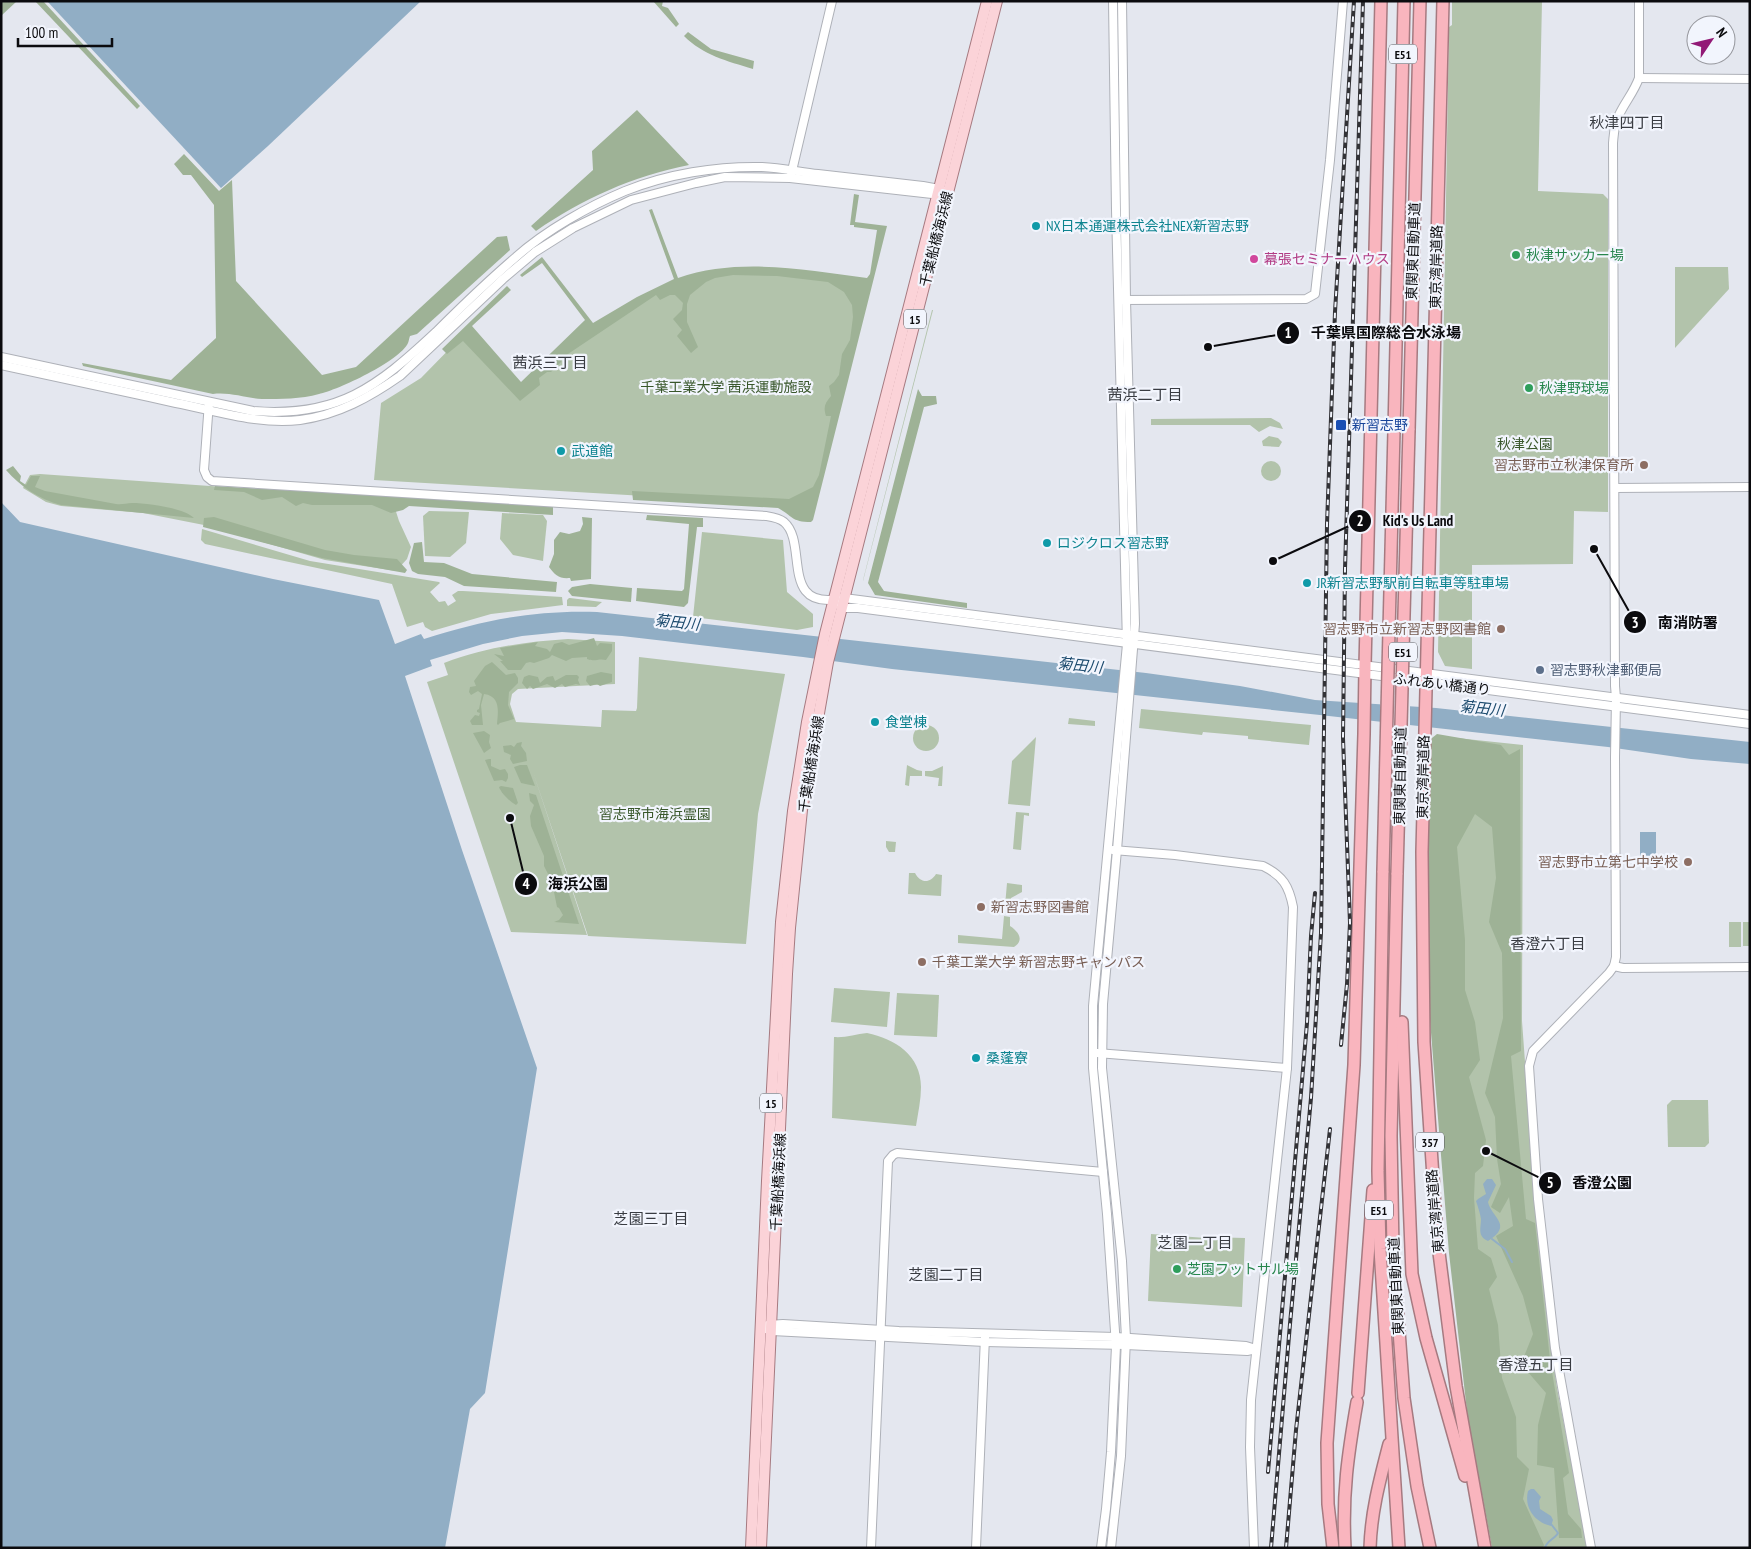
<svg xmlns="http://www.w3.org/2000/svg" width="1751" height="1549" viewBox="0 0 1751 1549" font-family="'PT Sans Narrow','Noto Sans JP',sans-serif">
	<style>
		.green { fill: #b2c3ab }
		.forest { fill: #9eb296 }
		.water { fill: #91aec5 }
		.pier { fill: #e4e7ef }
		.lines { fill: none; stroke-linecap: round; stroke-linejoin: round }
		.stream { stroke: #91aec5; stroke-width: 2 }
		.minor-casing { stroke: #aeb1b8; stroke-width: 10 }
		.major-casing { stroke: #a67a80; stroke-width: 12 }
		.highway-casing { stroke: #a67a80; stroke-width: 14 }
		.minor { stroke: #fff; stroke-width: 8 }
		.major { stroke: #fbd3d8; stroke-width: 10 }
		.highway { stroke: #f9b5be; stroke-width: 11 }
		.rail-casing { stroke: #323236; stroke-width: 4 }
		.rail { stroke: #f2f5fd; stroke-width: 2; stroke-dasharray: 5.5; stroke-linecap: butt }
		.highway-bridge-casing { stroke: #a67a80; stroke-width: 14; stroke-linecap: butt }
		.highway-bridge { stroke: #f9b5be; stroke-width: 11 }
		.culture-dot { fill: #0f9aa8; stroke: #f2f5fd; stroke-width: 2 }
		.leisure-dot { fill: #2e9e5b; stroke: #f2f5fd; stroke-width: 2 }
		.hotel-dot { fill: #d1479c; stroke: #f2f5fd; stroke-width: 2 }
		.transit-dot { fill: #1a4fb4; stroke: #f2f5fd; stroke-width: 2 }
		.education-dot { fill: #8d6e63; stroke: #f2f5fd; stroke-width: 2 }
		.service-dot { fill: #5c6f8a; stroke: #f2f5fd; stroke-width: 2 }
		.labels { text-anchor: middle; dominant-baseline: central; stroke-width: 4.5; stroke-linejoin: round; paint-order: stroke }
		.shield { fill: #f2f5fd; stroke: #505156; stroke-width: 1 }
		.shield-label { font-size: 12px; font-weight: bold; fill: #0b0b0e }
		.culture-label { font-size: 14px; fill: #0d838f; stroke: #f2f5fd; text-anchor: start }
		.street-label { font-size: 14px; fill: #0b0b0e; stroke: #f2f5fd }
		.leisure-label { font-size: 14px; fill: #27864d; stroke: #f2f5fd; text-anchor: start }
		.hotel-label { font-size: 14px; fill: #b23c85; stroke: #f2f5fd; text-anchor: start }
		.park-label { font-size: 14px; fill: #39572b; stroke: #f2f5fd }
		.transit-label { font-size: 14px; fill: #164399; stroke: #f2f5fd; text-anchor: start }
		.education-label { font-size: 14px; fill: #785e54; stroke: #f2f5fd; text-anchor: end }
		.service-label { font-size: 14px; fill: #4e5e75; stroke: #f2f5fd; text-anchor: start }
		.neighbourhood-label { font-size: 15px; fill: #393c42; stroke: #f2f5fd }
		.water-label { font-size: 15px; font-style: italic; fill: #1e4c6f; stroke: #f2f5fd }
		.leader { fill: none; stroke: #0b0b0e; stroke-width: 2 }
		.callout-dot { fill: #0b0b0e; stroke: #f2f5fd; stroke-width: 2 }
		.mark-label { font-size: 15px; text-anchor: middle; font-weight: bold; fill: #fff }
		.callout-label { font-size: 15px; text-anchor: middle; font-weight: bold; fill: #0b0b0e; stroke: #f2f5fd; stroke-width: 4.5; stroke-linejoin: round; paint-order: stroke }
	</style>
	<rect width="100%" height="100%" fill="#e4e7ef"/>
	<g class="green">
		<polygon points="1452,1 1542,1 1538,191 1603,194 1608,199 1608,512 1574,511 1573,564 1472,565 1472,669 1445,666 1438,652 1449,27 1452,25"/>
		<polygon points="1675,267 1728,267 1729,289 1675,348"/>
		<polygon points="708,271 870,280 812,515 782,504 374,480 381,403 421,378 464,334 520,393 568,345 634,303"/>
		<polygon points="932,310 933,310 863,581 863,580"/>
		<polygon points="1271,418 1280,423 1283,429 1270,426 1259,432 1250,425 1151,425 1151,419"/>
		<polygon points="1269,436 1278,438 1282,442 1279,447 1263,446 1262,441"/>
		<circle cx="1271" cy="471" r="10"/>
		<polygon points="40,474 392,499 399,521 411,547 407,559 396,571 325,560 204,525 143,513 61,506 46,502 23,488 30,475"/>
		<polygon points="429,511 469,512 466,543 450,557 425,556 423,516"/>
		<polygon points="502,513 543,515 547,521 543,561 513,555 500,539"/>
		<polygon points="202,529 310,561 439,582 440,583 430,592 439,602 445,601 448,606 456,601 452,595 458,591 463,591 562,597 563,605 491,614 432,631 425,627 423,622 407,627 392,584 205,544 201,540"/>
		<polygon points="702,532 783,540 787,592 813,614 813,627 797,630 693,617"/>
		<polygon points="569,598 570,598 602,602 596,607 567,606 567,600"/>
		<path d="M568,639L615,642V684L518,689L512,694L510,704L516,722L601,727L602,710L636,711L637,708L639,657L785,674L758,814L746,944L588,936L533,772L587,935L511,932L427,682L448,675L444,663C487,647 523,642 568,639Z"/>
		<polygon points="1141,709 1311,725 1309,745 1248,739 1248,736 1203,732 1202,735 1139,728"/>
		<polygon points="1069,718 1095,721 1095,726 1068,724"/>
		<circle cx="926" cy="738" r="13"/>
		<polygon points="1438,736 1523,745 1522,1021 1535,1199 1546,1308 1557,1388 1588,1548 1496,1548"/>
		<polygon points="1036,737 1030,806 1008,804 1012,761"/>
		<polygon points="907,765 917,770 922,771 922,776 910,776 909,786 905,785"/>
		<polygon points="943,766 942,786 938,786 939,778 925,776 925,771 932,771"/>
		<polygon points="1016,812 1029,813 1029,816 1024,815 1021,850 1013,849"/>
		<polygon points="886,841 896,842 895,852 889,852 886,847"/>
		<path d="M909,873H915C920,883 930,884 936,874L942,875L941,896L908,894Z"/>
		<polygon points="1007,883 1022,885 1022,892 1011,898 1010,907 1005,906"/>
		<path d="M1004,916L1010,917V926C1018,931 1025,940 1014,947L958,943V935L1002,939Z"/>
		<rect x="1729" y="922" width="12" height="25"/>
		<rect x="1743" y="922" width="7" height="24"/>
		<polygon points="834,988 890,992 887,1027 831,1022"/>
		<polygon points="897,993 939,995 937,1037 894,1035"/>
		<path d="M867,1033C895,1039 921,1055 921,1087C921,1100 918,1113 916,1126L832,1118L834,1037C845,1038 856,1034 867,1033Z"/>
		<polygon points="1672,1100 1708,1100 1709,1143 1705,1147 1668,1147 1667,1105"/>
		<polygon points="1151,1234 1206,1238 1205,1254 1206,1237 1245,1238 1242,1307 1148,1301"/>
	</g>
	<g class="forest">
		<polygon points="1,1 17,1 1,16"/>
		<polygon points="35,1 43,1 140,106 137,109"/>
		<polygon points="653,1 663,1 662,6 668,8 679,24 676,27"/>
		<path d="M688,32L711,49L754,61L753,69C727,61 703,55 684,36Z"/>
		<path d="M637,110L689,165C633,176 582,199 536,231L531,226L593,170L592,151Z"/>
		<path d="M184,154L219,191L232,180L236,281L322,375L356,367L497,237L507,236L510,250L417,334L410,336C409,338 409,341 408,343C400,361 338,390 319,394C301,399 281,399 262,399C245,398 230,392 213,394L83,366L82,363L171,380L216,338L214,205L191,175H183L174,164Z"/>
		<path d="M854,194L859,195L855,222L887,226L813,520L811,522C791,522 793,516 778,508L633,500L632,491L789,499L813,487L819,475L831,416H826C823,407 825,403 831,396L829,386L834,382L839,375L842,354L850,340L853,317L852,305L844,292L828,282L777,276L733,275L715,278L706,282L690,295L687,304V322L698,347L691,353L677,336L682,330L673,319L682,310L683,303L675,295H670L660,300L656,295L562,358L561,362L551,372H547L539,378L540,385L520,401L463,341L447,354L442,349L507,286L511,290L472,326L521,382L585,320L542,263L522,277L520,275L542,257L593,323L637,297L674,279L649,210L652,209L678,278C739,257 805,270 867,278L870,274L877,230L854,227V225H850Z"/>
		<polygon points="918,389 922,396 936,396 937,404 924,407 878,582 884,591 967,603 967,608 875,595 868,583"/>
		<path d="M13,466L21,476L20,481L26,485L31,476H40L35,487L45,491L116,504C122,505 126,503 132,503C147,503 184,508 194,518L61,505C39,499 21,487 6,470Z"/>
		<polygon points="215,486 553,506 553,515 409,506 403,510 391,513 372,505 312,505 303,503 296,506 282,497 262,500 244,492 214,490"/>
		<polygon points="647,515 703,518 703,527 697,527 688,603 684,607 636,601 637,588 682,591 684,589 689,524 646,520"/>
		<polygon points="214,517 325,550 354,555 397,559 407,570 405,573 322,558 203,527 204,518"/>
		<path d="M582,517L592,518L591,579L571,581L570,578C559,579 555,575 549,567L554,554V540L560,532L569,534L580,531L583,524Z"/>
		<polygon points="422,542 424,562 444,563 472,574 557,582 556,592 464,586 445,577 418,574 412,571 409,563 414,543"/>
		<polygon points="590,584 632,588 631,602 572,596 568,591 572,587"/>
		<path d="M594,638L597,646L600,643L612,644V651L606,660C599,658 594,662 587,659V657L572,658L566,661L552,655L549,658L534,663L530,662L526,663L521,670H508L500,661H503L494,654L504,656L500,648L538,642L535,646L547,649L550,652L554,644L562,642L569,645Z"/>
		<path d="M492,662L506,675L515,673L518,678V683L509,692L508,705L514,719L500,723L498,725L497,724C498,712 501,696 484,694L481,705L483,725H472L470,721L475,715L479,716L480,713L477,712V710L479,709L482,694L478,691L471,695L469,692L470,687L476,686L474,681L485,666Z"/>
		<polygon points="601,672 612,674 612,682 600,686 597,684 590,686 586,681 587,676"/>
		<polygon points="529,675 538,677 540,683 547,677 553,676 555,681 566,675 577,675 579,677 578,680 580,685 576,684 565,687 562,684 555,688 547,684 533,689 530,686 527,689 522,683 524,677"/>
		<polygon points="484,731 490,735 489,742 491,748 484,753 473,733"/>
		<polygon points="1437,734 1501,745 1509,755 1520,749 1521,1051 1511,1056 1526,1219 1535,1223 1550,1360 1569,1473 1563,1478 1568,1514 1581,1529 1582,1538 1559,1538 1554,1468 1537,1465 1538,1425 1546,1393 1521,1364 1533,1334 1523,1296 1496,1236 1513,1226 1509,1197 1500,1213 1491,1207 1501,1184 1497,1159 1495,1117 1485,1093 1503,1018 1502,953 1489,922 1496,878 1492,827 1475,814 1457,847 1465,940 1465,990 1475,1022 1480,1060 1469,1077 1486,1140 1483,1166 1475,1173 1474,1198 1478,1249 1491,1258 1497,1277 1489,1289 1498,1325 1502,1378 1516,1417 1517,1457 1529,1469 1523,1499 1544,1545 1543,1548 1492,1548 1468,1420 1449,1253 1429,1008 1427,742"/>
		<polygon points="522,742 521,746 526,753 527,761 513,764 510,759 511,755 504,752 503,746 511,745 514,747 517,743"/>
		<polygon points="489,759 491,759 491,766 500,770 505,769 508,774 508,778 506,782 502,780 494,781 485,760"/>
		<polygon points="520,765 527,765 535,786 521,783 514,767"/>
		<path d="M501,786L513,788L518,803L516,805C510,802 501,793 499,787Z"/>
		<polygon points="529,793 536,795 579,924 554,922 559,920 563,915 559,908 557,907 552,882 544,866 544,856 531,826 530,816 534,805 530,801"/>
	</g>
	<g class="water">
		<polygon points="47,1 421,1 268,146 221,188"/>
		<path d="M1,502L20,522L273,579L379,600L395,644L421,634L424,639C484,620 534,610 597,612L1146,673L1240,686L1315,700L1436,708L1750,742V764L1691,759L1608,747L1320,715L892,669L803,657L622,636L562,632L522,636L483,644L430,660L432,666L405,676L462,850L537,1068L485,1393L470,1409L445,1548H1Z"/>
		<rect x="1640" y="832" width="16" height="24"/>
		<path d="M1487,1179H1492L1496,1185L1488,1202C1491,1217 1514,1225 1488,1241C1477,1236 1481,1228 1481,1219C1480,1213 1478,1207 1476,1201L1478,1199L1486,1194L1483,1184Z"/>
		<path d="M1531,1489H1534L1541,1497L1539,1501L1540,1509L1551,1516L1553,1520L1551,1526C1534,1522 1524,1507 1528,1491Z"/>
	</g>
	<polygon class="pier" points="1380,702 1410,704 1410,728 1380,724"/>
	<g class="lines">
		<g class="stream">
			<polyline points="1492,1239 1505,1249 1512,1262"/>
			<path d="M1545,1548C1546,1541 1555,1539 1558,1533L1551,1524"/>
		</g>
		<defs>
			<g id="minor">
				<polyline points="1639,78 1750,79"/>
				<polyline points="791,175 832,1"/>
				<polyline points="1122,300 1306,299 1315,294 1330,160 1343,1"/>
				<path d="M1,357L253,411C338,418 377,387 436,332C462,306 488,281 516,257C545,231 589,206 625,191C667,174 717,166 762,167C781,168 800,172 818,174C853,178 888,182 923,186L939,189L944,191"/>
				<path d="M1,365C60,378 118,390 176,403C217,411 259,425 300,420C338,415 370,397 400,376L503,279L535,252L573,228L631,200L696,183L725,177L790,178L941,195"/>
				<path d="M209,402L204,470L207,477L212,481L766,516C772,517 779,518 784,522C809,543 778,613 844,598L1750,715"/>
				<polyline points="1615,488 1750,487"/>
				<polyline points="839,605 841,608 858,608 1750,724"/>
				<path d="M1113,850L1175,855L1263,866C1283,876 1289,886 1293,907L1287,1068L1251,1400L1250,1447L1254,1548"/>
				<polyline points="1614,966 1623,968 1750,967"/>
				<polyline points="1097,1053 1287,1068"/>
				<polyline points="768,1325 783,1324 899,1331 1116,1337 1246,1346 1256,1349"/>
				<polyline points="766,1329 772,1331 985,1342 1126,1345 1247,1351 1256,1349"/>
				<polyline points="871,1548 888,1161 893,1155 897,1153 1103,1172"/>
				<polyline points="976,1548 985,1337"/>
				<polyline points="1101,1548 1106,1509 1111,1452 1116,1346 1107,1214 1093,1068 1093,1006 1127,644 1116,210 1113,1"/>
				<polyline points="1111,1548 1121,1456 1126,1338 1122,1261 1102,1068 1103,1004 1117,850 1135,624 1126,300 1122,1"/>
				<path d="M1591,1548L1555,1348L1538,1199L1529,1066L1533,1051L1609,973L1614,966L1616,957L1615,757L1616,698L1615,686L1613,143C1614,133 1614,124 1619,115C1625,102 1634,92 1639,78V1"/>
			</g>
			<g id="major">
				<polyline points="751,1548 767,1181 781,922 793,811 807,722 825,634 987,1"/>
				<polyline points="761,1548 787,974 790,928 802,810 828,662 997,1"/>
			</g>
			<g id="highway">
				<polyline points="1443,1 1422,852 1424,1042 1437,1237 1456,1386 1485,1548"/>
				<polyline points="1409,430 1420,1"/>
				<polyline points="1394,431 1404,1"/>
				<polyline points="1383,871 1378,1171 1380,1249 1399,1548"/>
				<polyline points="1397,873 1391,1136 1393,1250 1404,1398 1417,1486 1430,1548"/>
				<polyline points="1402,1022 1412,1274 1426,1338 1465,1476"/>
				<polyline points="1358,1393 1373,1190"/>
				<polyline points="1333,1548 1328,1504 1327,1443 1354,1065 1364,734 1365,666 1381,1"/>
				<path d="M1345,1548C1342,1494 1348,1454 1357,1402"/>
				<path d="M1370,1548C1371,1512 1380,1479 1389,1444"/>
			</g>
		</defs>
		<use href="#minor" class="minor-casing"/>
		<use href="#major" class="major-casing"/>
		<use href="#highway" class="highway-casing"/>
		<use href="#minor" class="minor"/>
		<use href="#major" class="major"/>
		<use href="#highway" class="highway"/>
		<defs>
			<g id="rail">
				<polyline points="1341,1045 1347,984 1350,923 1343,738 1345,569 1363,1"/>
				<polyline points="1268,1472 1307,1023 1311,936 1315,893"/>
				<polyline points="1271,1548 1290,1324 1311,1098 1321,933 1327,524 1335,312 1354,1"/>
				<polyline points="1286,1548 1296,1430 1330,1129"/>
			</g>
		</defs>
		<use href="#rail" class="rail-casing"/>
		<use href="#rail" class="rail"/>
		<defs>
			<g id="highway-bridge">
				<polyline points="1383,871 1394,431"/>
				<polyline points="1397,873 1409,430"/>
			</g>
		</defs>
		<use href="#highway-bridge" class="highway-bridge-casing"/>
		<use href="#highway-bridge" class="highway-bridge"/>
	</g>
	<g class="culture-dot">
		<circle cx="1036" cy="226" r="5"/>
		<circle cx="561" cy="451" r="5"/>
		<circle cx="1047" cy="543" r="5"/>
		<circle cx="1307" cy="583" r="5"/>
		<circle cx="875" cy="722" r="5"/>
		<circle cx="976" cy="1058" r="5"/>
	</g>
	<g class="leisure-dot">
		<circle cx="1516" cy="255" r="5"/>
		<circle cx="1529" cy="388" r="5"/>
		<circle cx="1177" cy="1269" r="5"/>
	</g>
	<circle class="hotel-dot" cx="1254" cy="259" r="5"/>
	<rect class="transit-dot" x="1335" y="419" width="12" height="12" rx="2.5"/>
	<g class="education-dot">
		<circle cx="1644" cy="465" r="5"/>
		<circle cx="1501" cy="629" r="5"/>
		<circle cx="1688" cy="862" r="5"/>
		<circle cx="981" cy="907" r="5"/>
		<circle cx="922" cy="962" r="5"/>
	</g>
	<circle class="service-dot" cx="1540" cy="670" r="5"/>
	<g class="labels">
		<g class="shield">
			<rect x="1389" y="44.5" width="28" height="19" rx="4"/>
			<rect x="904" y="309.5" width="22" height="19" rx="4"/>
			<rect x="1389" y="642.5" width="28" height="19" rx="4"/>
			<rect x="760" y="1093.5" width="22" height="19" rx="4"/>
			<rect x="1416" y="1132.5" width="28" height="19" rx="4"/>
			<rect x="1365" y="1200.5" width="28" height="19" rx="4"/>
		</g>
		<g class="shield-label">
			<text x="1403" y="54">E51</text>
			<text x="915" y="319">15</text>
			<text x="1403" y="652">E51</text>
			<text x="771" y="1103">15</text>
			<text x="1430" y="1142">357</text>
			<text x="1379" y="1210">E51</text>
		</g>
		<g class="culture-label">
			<text x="1046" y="226">NX日本通運株式会社NEX新習志野</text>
			<text x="571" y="451">武道館</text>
			<text x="1057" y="543">ロジクロス習志野</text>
			<text x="1317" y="583">JR新習志野駅前自転車等駐車場</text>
			<text x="885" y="722">食堂棟</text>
			<text x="986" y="1058">桑蓬寮</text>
		</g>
		<g class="street-label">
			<text transform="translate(936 239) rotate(-76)">千葉船橋海浜線</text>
			<text transform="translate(1413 251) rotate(-88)">東関東自動車道</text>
			<text transform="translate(1436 267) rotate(-89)">東京湾岸道路</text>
			<text transform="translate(1442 684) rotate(7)">ふれあい橋通り</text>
			<text transform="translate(811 764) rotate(-81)">千葉船橋海浜線</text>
			<text transform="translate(1400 776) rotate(-89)">東関東自動車道</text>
			<text transform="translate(1423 777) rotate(-89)">東京湾岸道路</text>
			<text transform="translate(778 1182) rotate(-87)">千葉船橋海浜線</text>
			<text transform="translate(1435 1211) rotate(-95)">東京湾岸道路</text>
			<text transform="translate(1396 1286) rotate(-93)">東関東自動車道</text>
		</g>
		<g class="leisure-label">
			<text x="1526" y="255">秋津サッカー場</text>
			<text x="1539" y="388">秋津野球場</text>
			<text x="1187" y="1269">芝園フットサル場</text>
		</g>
		<g class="hotel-label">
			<text x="1264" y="259">幕張セミナーハウス</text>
		</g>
		<g class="park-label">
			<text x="726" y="387">千葉工業大学 茜浜運動施設</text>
			<text x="1525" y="444">秋津公園</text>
			<text x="655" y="814">習志野市海浜霊園</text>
		</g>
		<g class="transit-label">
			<text x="1352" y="425">新習志野</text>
		</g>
		<g class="education-label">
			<text x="1634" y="465">習志野市立秋津保育所</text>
			<text x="1491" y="629">習志野市立新習志野図書館</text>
			<text x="1678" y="862">習志野市立第七中学校</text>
			<text x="991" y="907" text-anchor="start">新習志野図書館</text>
			<text x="932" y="962" text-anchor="start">千葉工業大学 新習志野キャンパス</text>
		</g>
		<g class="service-label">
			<text x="1550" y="670">習志野秋津郵便局</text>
		</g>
		<g class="neighbourhood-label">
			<text x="1627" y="122">秋津四丁目</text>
			<text x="550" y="362">茜浜三丁目</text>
			<text x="1145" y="394">茜浜二丁目</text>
			<text x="1548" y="943">香澄六丁目</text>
			<text x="651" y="1218">芝園三丁目</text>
			<text x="1195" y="1242">芝園一丁目</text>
			<text x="946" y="1274">芝園二丁目</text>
			<text x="1536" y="1364">香澄五丁目</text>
		</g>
		<g class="water-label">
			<text transform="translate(677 622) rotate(6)">菊田川</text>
			<text transform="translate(1080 665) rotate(6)">菊田川</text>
			<text transform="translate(1482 708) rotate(6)">菊田川</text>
		</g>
	</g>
	<path class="leader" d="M1208 347L1288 333M1273 561L1360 521M1594 549L1635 622M510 818L526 884M1486 1151L1550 1183"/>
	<g class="callout-dot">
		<circle cx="1208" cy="347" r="5"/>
		<circle cx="1273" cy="561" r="5"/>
		<circle cx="1594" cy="549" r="5"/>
		<circle cx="510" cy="818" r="5"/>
		<circle cx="1486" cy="1151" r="5"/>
		<circle cx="1288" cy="333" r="12"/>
		<circle cx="1360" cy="521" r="12"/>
		<circle cx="1635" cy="622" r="12"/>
		<circle cx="526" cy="884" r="12"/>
		<circle cx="1550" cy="1183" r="12"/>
	</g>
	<g class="mark-label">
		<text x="1288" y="338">1</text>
		<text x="1360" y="526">2</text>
		<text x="1635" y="628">3</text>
		<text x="526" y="889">4</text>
		<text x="1550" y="1188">5</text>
	</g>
	<g class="callout-label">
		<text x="1386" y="338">千葉県国際総合水泳場</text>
		<text x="1418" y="526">Kid's Us Land</text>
		<text x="1688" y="628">南消防署</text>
		<text x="578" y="889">海浜公園</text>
		<text x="1602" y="1188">香澄公園</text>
	</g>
	<rect width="1751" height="1549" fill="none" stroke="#0b0b0e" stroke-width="5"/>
	<g transform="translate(1711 40) rotate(55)"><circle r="24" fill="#f2f5fd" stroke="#96979d"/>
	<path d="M0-4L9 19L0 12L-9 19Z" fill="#921976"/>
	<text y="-8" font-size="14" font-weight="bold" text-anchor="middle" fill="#0b0b0e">N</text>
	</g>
	<path d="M18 38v8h94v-8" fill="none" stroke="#0b0b0e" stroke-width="2.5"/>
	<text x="25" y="38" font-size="15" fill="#0b0b0e" stroke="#f2f5fd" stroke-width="4" paint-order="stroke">100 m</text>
</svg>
